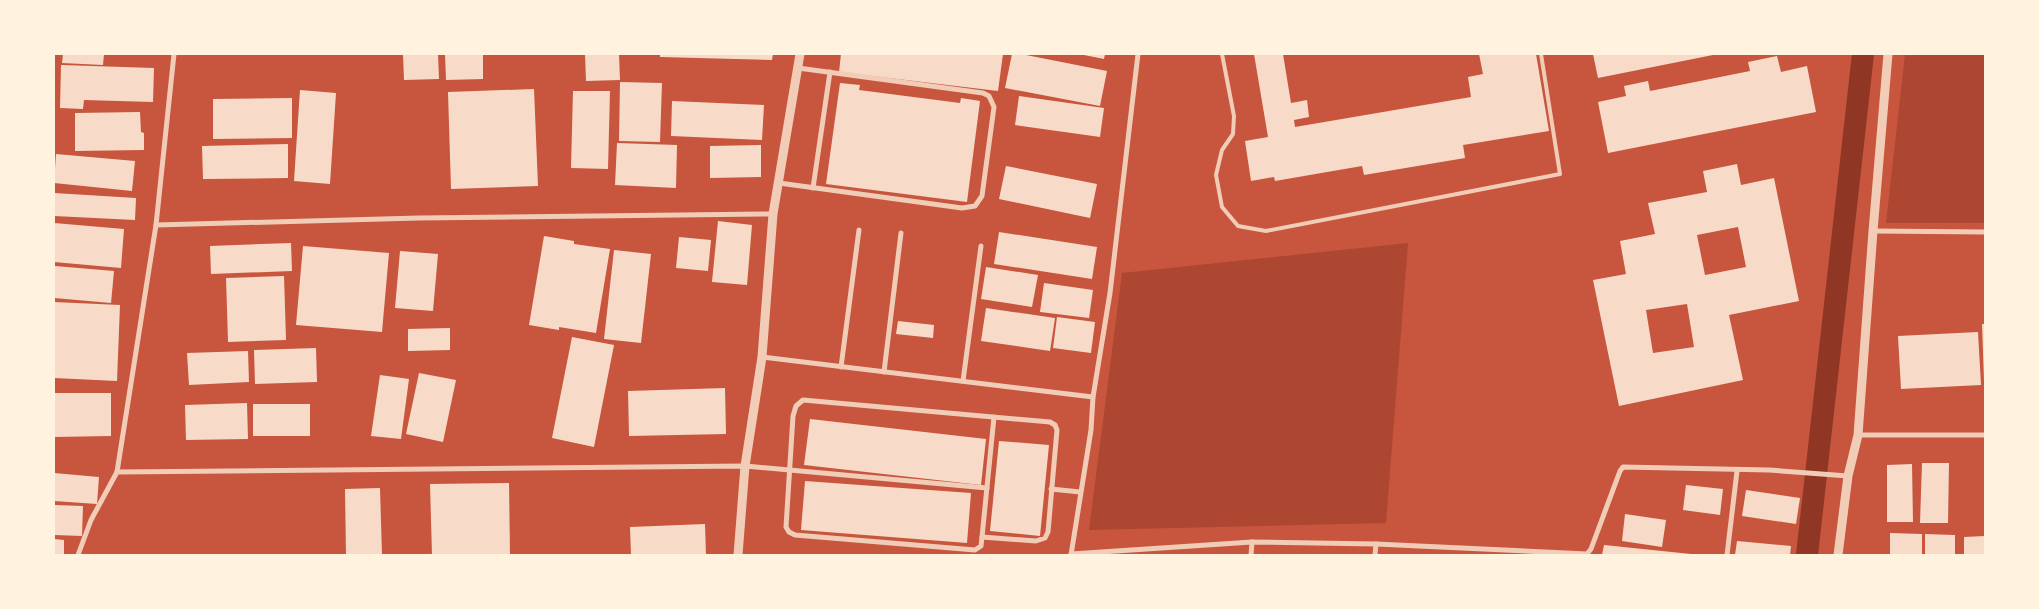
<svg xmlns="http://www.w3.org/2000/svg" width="2039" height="609" viewBox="0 0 2039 609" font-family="Figtree,sans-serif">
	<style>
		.green { fill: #ae4732 }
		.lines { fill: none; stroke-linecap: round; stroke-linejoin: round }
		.canal { stroke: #8f3625; stroke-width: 22 }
		.building { fill: #f7dbc8; fill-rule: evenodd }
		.service { stroke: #f1ccb7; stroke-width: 4 }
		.minor { stroke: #f1ccb7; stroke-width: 5 }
		.tertiary { stroke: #f1ccb7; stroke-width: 9 }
	</style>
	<rect width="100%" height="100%" fill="#c8553d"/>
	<g class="green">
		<polygon points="1905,54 1985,54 1985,223 1886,223"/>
		<polygon points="1408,243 1386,523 1089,530 1122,273"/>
	</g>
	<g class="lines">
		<polyline class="canal" points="1807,555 1863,54"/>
	</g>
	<g class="building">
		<polygon points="63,54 104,54 103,65 62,63"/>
		<polygon points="403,54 438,54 439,79 404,80"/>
		<polygon points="445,54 483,54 483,79 446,80"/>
		<polygon points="585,54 619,54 620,80 586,81"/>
		<polygon points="660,54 773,54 772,60 660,57"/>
		<polygon points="841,54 1003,54 998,91 839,72"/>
		<polygon points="1012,54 1021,54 1107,71 1100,106 1005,88"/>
		<polygon points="1079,54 1105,54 1104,59"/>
		<polygon points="1254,54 1283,54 1291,103 1307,100 1309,117 1294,120 1295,127 1471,97 1468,77 1483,74 1479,54 1536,54 1549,131 1463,145 1465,158 1364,175 1362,166 1275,181 1274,177 1251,181 1245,141 1268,137"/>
		<polygon points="1593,54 1713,54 1713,55 1598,78"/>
		<polygon points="1777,56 1781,72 1807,66 1816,112 1608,153 1598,102 1626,96 1624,86 1648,81 1650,91 1750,71 1748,62"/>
		<polygon points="61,65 154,68 153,102 84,100 83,109 60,108"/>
		<polygon points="620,82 662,83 660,142 619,141"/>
		<polygon points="840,83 860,85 859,90 960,103 961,98 980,101 967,202 826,184"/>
		<polygon points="534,89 538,186 451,189 448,92"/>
		<polygon points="300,90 336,93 330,184 294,181"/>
		<polygon points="573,91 610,91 608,169 571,168"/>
		<polygon points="1019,96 1104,108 1100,137 1015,125"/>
		<polygon points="292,98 292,138 213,139 213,99"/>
		<polygon points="672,101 764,105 762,140 671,136"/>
		<polygon points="140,112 141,132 144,133 144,150 75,151 75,113"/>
		<polygon points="617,143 677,145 676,188 615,185"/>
		<polygon points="288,144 288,178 203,179 202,146"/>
		<polygon points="761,145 761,177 710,178 710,146"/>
		<polygon points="56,154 135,161 132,191 54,183"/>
		<path d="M1737,164L1741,185L1774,178L1799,301L1729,315L1743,380L1619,406L1593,280L1626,274L1620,241L1655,234L1648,203L1707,192L1703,171ZM1738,227L1746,267L1705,275L1697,235ZM1687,304L1694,347L1653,353L1646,310Z"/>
		<polygon points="1006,166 1097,184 1090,218 999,199"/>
		<polygon points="54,193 136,198 135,220 54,216"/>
		<polygon points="718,221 752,225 747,285 712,282"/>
		<polygon points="54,223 124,229 121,268 54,262"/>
		<polygon points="999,232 1097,247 1092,279 994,264"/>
		<polygon points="544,236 574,241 574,244 610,249 596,333 559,327 559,330 529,325"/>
		<polygon points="679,237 711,240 708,271 676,268"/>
		<polygon points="291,243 292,271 211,274 210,246"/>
		<polygon points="303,246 389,253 382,332 296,325"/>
		<polygon points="614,250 651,254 641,343 604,339"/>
		<polygon points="400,251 438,254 433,311 395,308"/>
		<polygon points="55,266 114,271 111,303 54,298"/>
		<polygon points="986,267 1038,275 1032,307 981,299"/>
		<polygon points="284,276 286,340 228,342 226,278"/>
		<polygon points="1044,283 1093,290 1089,318 1040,312"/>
		<polygon points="54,302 120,305 117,381 54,378"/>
		<polygon points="986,308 1055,318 1050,351 981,341"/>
		<polygon points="1057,317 1095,322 1091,353 1053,348"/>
		<polygon points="898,321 934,325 933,338 896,334"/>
		<polygon points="1982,324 1985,324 1985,381 1984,381"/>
		<polygon points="450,328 450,350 408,351 408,329"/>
		<polygon points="1978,332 1981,385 1901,389 1898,336"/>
		<polygon points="572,337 614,345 594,447 552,438"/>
		<polygon points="316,348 317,382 255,384 254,350"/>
		<polygon points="248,351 249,382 189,385 187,353"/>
		<polygon points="419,373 456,380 443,442 406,434"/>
		<polygon points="380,375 409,379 401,439 371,436"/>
		<polygon points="725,388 726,434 629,436 628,391"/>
		<polygon points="54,393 111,393 111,436 54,437"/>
		<polygon points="247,403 248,439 186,440 185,405"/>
		<rect x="253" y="404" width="57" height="32"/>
		<polygon points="810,419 986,439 981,485 804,465"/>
		<polygon points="999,441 1049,445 1040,536 990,531"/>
		<polygon points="1922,463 1949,463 1948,523 1920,523"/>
		<polygon points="1912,464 1913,522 1887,522 1887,465"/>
		<polygon points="54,473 99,477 97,504 54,501"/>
		<polygon points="805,481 971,493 967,543 801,530"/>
		<polygon points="509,483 510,555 432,555 430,484"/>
		<polygon points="1686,485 1723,489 1720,515 1683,510"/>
		<polygon points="380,488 382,555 346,555 345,489"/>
		<polygon points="1746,490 1800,498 1796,524 1742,516"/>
		<polygon points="54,505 83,506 82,536 54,535"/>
		<polygon points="1625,514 1666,520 1662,547 1622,541"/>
		<polygon points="705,524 706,555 631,555 630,527"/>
		<polygon points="1890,533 1922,534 1922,555 1890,555"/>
		<polygon points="1925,534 1955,535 1955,555 1925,555"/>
		<polygon points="1985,536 1985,555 1964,555 1964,537"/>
		<polygon points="54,539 64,540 64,555 54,555"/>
		<polygon points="1737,541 1791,546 1790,555 1735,555"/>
		<polygon points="1604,545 1691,554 1691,555 1602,555"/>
	</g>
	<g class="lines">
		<polyline class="service" points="1222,54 1234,116 1233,134 1222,150 1216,175 1222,207 1238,226 1266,231 1560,174 1541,54"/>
		<g class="minor">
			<polyline points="779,183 962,208 975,206 982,196 994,107 989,96 983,93 798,68"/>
			<polyline points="813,188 830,72"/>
			<polyline points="156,225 419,218 773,214"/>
			<polyline points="1873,231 1985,232"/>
			<polyline points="762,357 1093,397"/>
			<polyline points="841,367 859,230"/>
			<polyline points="884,372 901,233"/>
			<polyline points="963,381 981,246"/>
			<polygon points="803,400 1050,422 1055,425 1057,430 1048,532 1045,538 1036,541 982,537 981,546 975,550 795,535 789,532 786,527 793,416 796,406"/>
			<polyline points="1858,435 1985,435"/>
			<polyline points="117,472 745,466 987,488"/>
			<polyline points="1051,489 1080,492"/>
			<polyline points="982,537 994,417"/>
			<polyline points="1071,554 1252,542 1376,544 1587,554 1591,549 1620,471 1623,467 1769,470 1848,476"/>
			<polyline points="78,555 91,520 117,472 156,225 174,54"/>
			<polyline points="1071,555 1091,430 1093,397 1110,293 1138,54"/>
			<polyline points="1251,555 1252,542"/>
			<polyline points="1375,555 1376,544"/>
			<polyline points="1727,555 1737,471"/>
		</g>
		<g class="tertiary">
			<polyline points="738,555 745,466 762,357 773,214 800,54"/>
			<polyline points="1838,555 1848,476 1858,435 1873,231 1888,54"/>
		</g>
	</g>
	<rect width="2039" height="609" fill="none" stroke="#fff3e0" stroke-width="110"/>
</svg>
